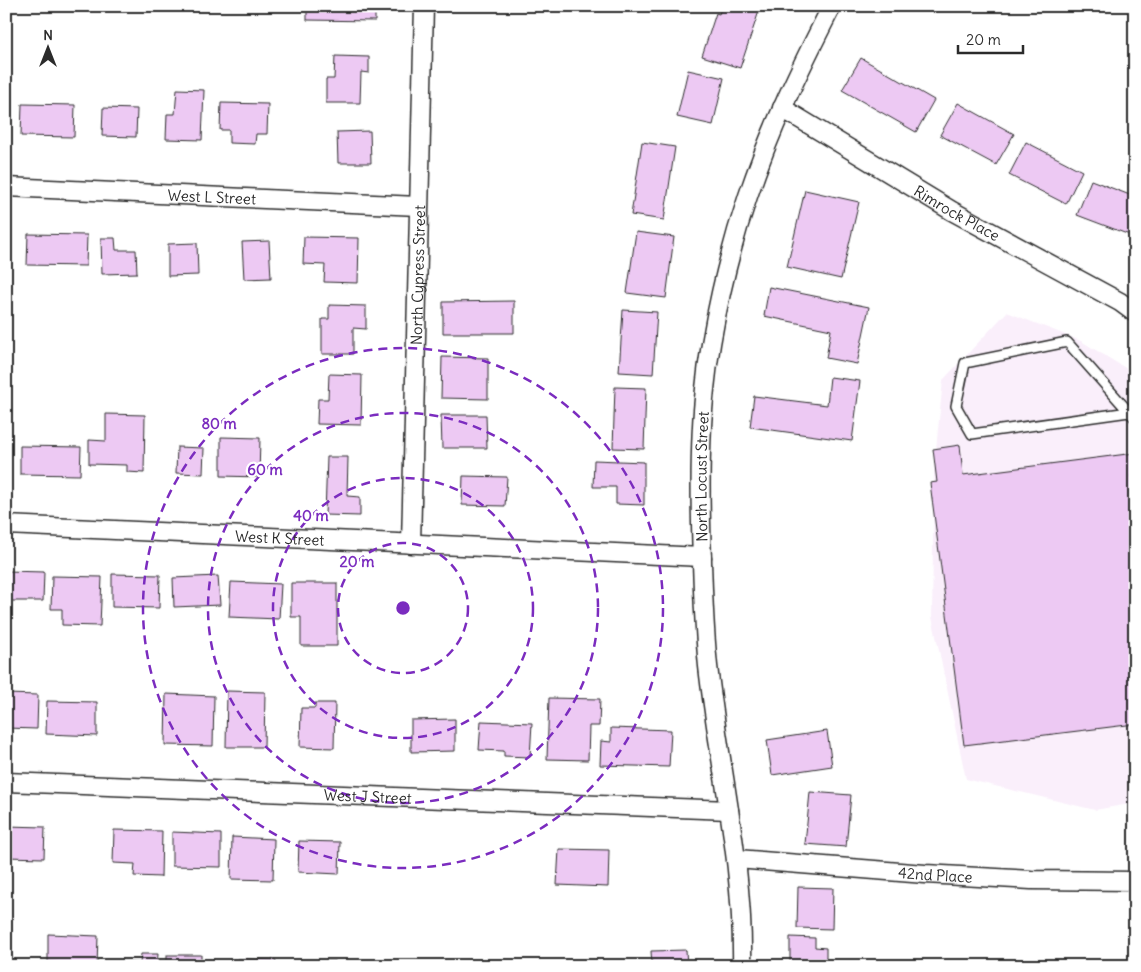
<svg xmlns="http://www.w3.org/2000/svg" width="1141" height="972" viewBox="0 0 1141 972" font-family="Delius,sans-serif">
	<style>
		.built { fill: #faeffb }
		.building { fill: #edc9f3; stroke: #2b2b2b }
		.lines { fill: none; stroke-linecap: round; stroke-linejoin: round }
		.service-casing { stroke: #2b2b2b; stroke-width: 12 }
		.minor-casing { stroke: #2b2b2b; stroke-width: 21 }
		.service { stroke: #fff; stroke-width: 9 }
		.minor { stroke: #fff; stroke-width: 18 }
		.ring { fill: none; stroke: #7b2cbf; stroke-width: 2.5; stroke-dasharray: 9 6 }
		.labels { text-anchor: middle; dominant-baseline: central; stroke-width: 4.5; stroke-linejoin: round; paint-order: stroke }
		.street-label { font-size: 15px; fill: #2b2b2b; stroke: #fff }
		.centre { fill: #7b2cbf; stroke: #fff; stroke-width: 2.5 }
		.ring-label { font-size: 15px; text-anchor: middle; font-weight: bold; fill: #7b2cbf; stroke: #fff; stroke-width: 4.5; stroke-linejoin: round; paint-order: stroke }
	</style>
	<rect width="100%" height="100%" fill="#fff"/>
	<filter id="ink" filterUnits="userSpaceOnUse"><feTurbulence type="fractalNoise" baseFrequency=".02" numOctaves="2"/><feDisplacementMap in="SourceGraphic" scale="10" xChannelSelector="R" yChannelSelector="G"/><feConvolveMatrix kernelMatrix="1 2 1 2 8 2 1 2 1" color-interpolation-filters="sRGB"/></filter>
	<g filter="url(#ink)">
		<polygon class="built" points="1007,312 1081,341 1135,374 1135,803 1095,810 966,779 932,617 934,469 943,380"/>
		<g class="building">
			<polygon points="307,6 375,6 375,21 307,20"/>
			<polygon points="722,6 755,6 760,8 740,68 702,56 716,13 719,14"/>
			<polygon points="335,56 369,57 369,73 361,72 360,103 326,103 326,79 334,79"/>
			<polygon points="861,58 934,100 916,132 842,90"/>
			<polygon points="688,70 724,78 713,125 677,117"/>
			<polygon points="177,89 204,90 202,140 166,139 167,114 175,114"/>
			<polygon points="221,103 268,104 267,134 256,134 255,144 229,143 229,130 220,130"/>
			<polygon points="958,103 1014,134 996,165 940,135"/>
			<polygon points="22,104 75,105 74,137 21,136"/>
			<polygon points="103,108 137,109 136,137 102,136"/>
			<polygon points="370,131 371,163 338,163 337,132"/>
			<polygon points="642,142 675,147 664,220 631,215"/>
			<polygon points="1026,142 1082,171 1066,204 1009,175"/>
			<polygon points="1091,180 1135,197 1135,237 1077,215"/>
			<polygon points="805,190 859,202 841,279 787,267"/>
			<polygon points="636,232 674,237 666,298 627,293"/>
			<polygon points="28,234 87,235 86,266 27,265"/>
			<polygon points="304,237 359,238 358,283 324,282 325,265 303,264"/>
			<polygon points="101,238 115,238 116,250 136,250 137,273 102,274"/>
			<polygon points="269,241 271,278 244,279 242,242"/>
			<polygon points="197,243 198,275 168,276 168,244"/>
			<polygon points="769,287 869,307 857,364 826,358 831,330 764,316"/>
			<polygon points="514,301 514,333 443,333 443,302"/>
			<polygon points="329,305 366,306 366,329 353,328 353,354 322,354 322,319 329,319"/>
			<polygon points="623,310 657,312 653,374 619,372"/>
			<polygon points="442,357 488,358 488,399 441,398"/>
			<polygon points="329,374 362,375 361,425 317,424 318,399 328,399"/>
			<polygon points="830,377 860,381 852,441 750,427 754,396 827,405"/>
			<polygon points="615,387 646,388 644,449 613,448"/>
			<polygon points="106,414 145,415 144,473 127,472 127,465 89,464 89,440 106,441"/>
			<polygon points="441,415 486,415 487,448 442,448"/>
			<polygon points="221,437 260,438 259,477 221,476"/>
			<polygon points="6,442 9,442 8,473 6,473"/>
			<polygon points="960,445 963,475 1135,453 1135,474 1132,475 1135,494 1135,724 964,745 930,483 937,482 933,449"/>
			<polygon points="20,446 81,447 80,475 20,474"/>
			<polygon points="177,447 204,448 203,474 176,473"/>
			<polygon points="327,457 348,457 347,496 360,497 360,516 325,515"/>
			<polygon points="594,460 644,462 644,505 616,504 616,487 593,487"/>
			<polygon points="463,476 507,477 505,506 462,505"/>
			<polygon points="6,571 44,572 43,601 6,601"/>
			<polygon points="112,574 160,575 159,608 112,607"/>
			<polygon points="52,576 102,577 100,626 62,625 62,609 51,609"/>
			<polygon points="218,576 220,605 174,607 173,578"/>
			<polygon points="231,582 281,584 279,619 229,617"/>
			<polygon points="291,583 337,583 337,646 301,646 301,617 291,617"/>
			<polygon points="227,691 265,692 264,747 226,747"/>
			<polygon points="6,694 38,695 37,729 6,728"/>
			<polygon points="166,694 214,696 213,746 165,745"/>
			<polygon points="549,698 600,699 599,726 589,726 588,760 547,759"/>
			<polygon points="47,701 97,702 97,736 46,734"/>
			<polygon points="315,703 335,703 334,748 300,747 301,708 315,708"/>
			<polygon points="455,719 455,751 411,752 411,720"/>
			<polygon points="481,721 532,723 530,757 504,756 504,751 479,750"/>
			<polygon points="611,728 671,730 669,767 600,765 601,741 611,742"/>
			<polygon points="827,731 832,766 772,775 767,740"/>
			<polygon points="810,792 851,795 846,847 805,844"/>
			<polygon points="6,826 45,827 44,858 6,857"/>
			<polygon points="114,830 162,831 161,877 134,876 135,864 113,863"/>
			<polygon points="172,832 221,834 221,867 172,866"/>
			<polygon points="232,837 274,839 273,880 231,879"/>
			<polygon points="299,841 340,842 339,874 298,872"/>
			<polygon points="559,849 609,850 608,887 557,885"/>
			<polygon points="798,887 833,888 832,929 797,928"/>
			<polygon points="48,934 98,936 97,966 70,966 70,963 48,962"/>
			<polygon points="790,937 815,938 815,947 826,948 826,966 790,966"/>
			<polygon points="686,950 687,966 652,966 651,951"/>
			<polygon points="141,954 158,954 157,966 108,966 108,961 140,963"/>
			<rect x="167" y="955" width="34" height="11"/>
			<polygon points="238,959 276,960 275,966 238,966"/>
			<rect x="319" y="961" width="16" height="5"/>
		</g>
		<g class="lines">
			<defs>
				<polyline id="service" points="1129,412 972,434 956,406 965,363 1067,342 1129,412 1135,418"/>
				<g id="minor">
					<path id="s1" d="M782,108L952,211L1120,302L1135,313"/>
					<path id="s2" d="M6,187L418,206"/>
					<path id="s3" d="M6,525L702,557"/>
					<path id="s4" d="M411,544L424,6"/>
					<path id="s5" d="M6,782L729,810"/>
					<path id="s6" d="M737,859L925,874L1031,880L1135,881"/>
					<path id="s7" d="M742,966C744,864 719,766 708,666C703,618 702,571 701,523C700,478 700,433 705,389C711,328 728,255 748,196C770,130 800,68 832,6"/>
				</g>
			</defs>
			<use href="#service" class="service-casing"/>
			<use href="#minor" class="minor-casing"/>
			<use href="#service" class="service"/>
			<use href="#minor" class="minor"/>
		</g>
	</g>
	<g class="ring">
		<circle cx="403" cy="608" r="65"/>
		<circle cx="403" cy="608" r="130"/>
		<circle cx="403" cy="608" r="195"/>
		<circle cx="403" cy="608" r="260"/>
	</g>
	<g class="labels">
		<g class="street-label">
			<text stroke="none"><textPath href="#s2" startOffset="206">West L Street</textPath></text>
			<text stroke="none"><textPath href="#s1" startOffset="204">Rimrock Place</textPath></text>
			<text stroke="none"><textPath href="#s4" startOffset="269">North Cypress Street</textPath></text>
			<text stroke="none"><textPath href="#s7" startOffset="492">North Locust Street</textPath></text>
			<text stroke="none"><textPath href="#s3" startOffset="274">West K Street</textPath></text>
			<text stroke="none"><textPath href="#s5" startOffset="362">West J Street</textPath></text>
			<text stroke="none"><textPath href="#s6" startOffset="199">42nd Place</textPath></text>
		</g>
	</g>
	<circle cx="403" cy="608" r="8" class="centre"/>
	<g class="ring-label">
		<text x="219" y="429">80 m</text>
		<text x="265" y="475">60 m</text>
		<text x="311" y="521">40 m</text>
		<text x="357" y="567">20 m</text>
	</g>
	<rect width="1141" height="972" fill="none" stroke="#fff" stroke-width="25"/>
	<rect x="12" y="12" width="1116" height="947" fill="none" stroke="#2b2b2b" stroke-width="2" filter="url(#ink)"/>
	<g transform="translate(48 48)" stroke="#ffffff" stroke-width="4" paint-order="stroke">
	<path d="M0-4L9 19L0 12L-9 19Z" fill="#2b2b2b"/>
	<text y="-8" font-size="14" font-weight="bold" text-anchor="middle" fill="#2b2b2b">N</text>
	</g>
	<path d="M958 45v8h65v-8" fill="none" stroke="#2b2b2b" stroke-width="2.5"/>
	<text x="966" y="45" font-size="15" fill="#2b2b2b" stroke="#ffffff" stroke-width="4" paint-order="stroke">20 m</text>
</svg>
